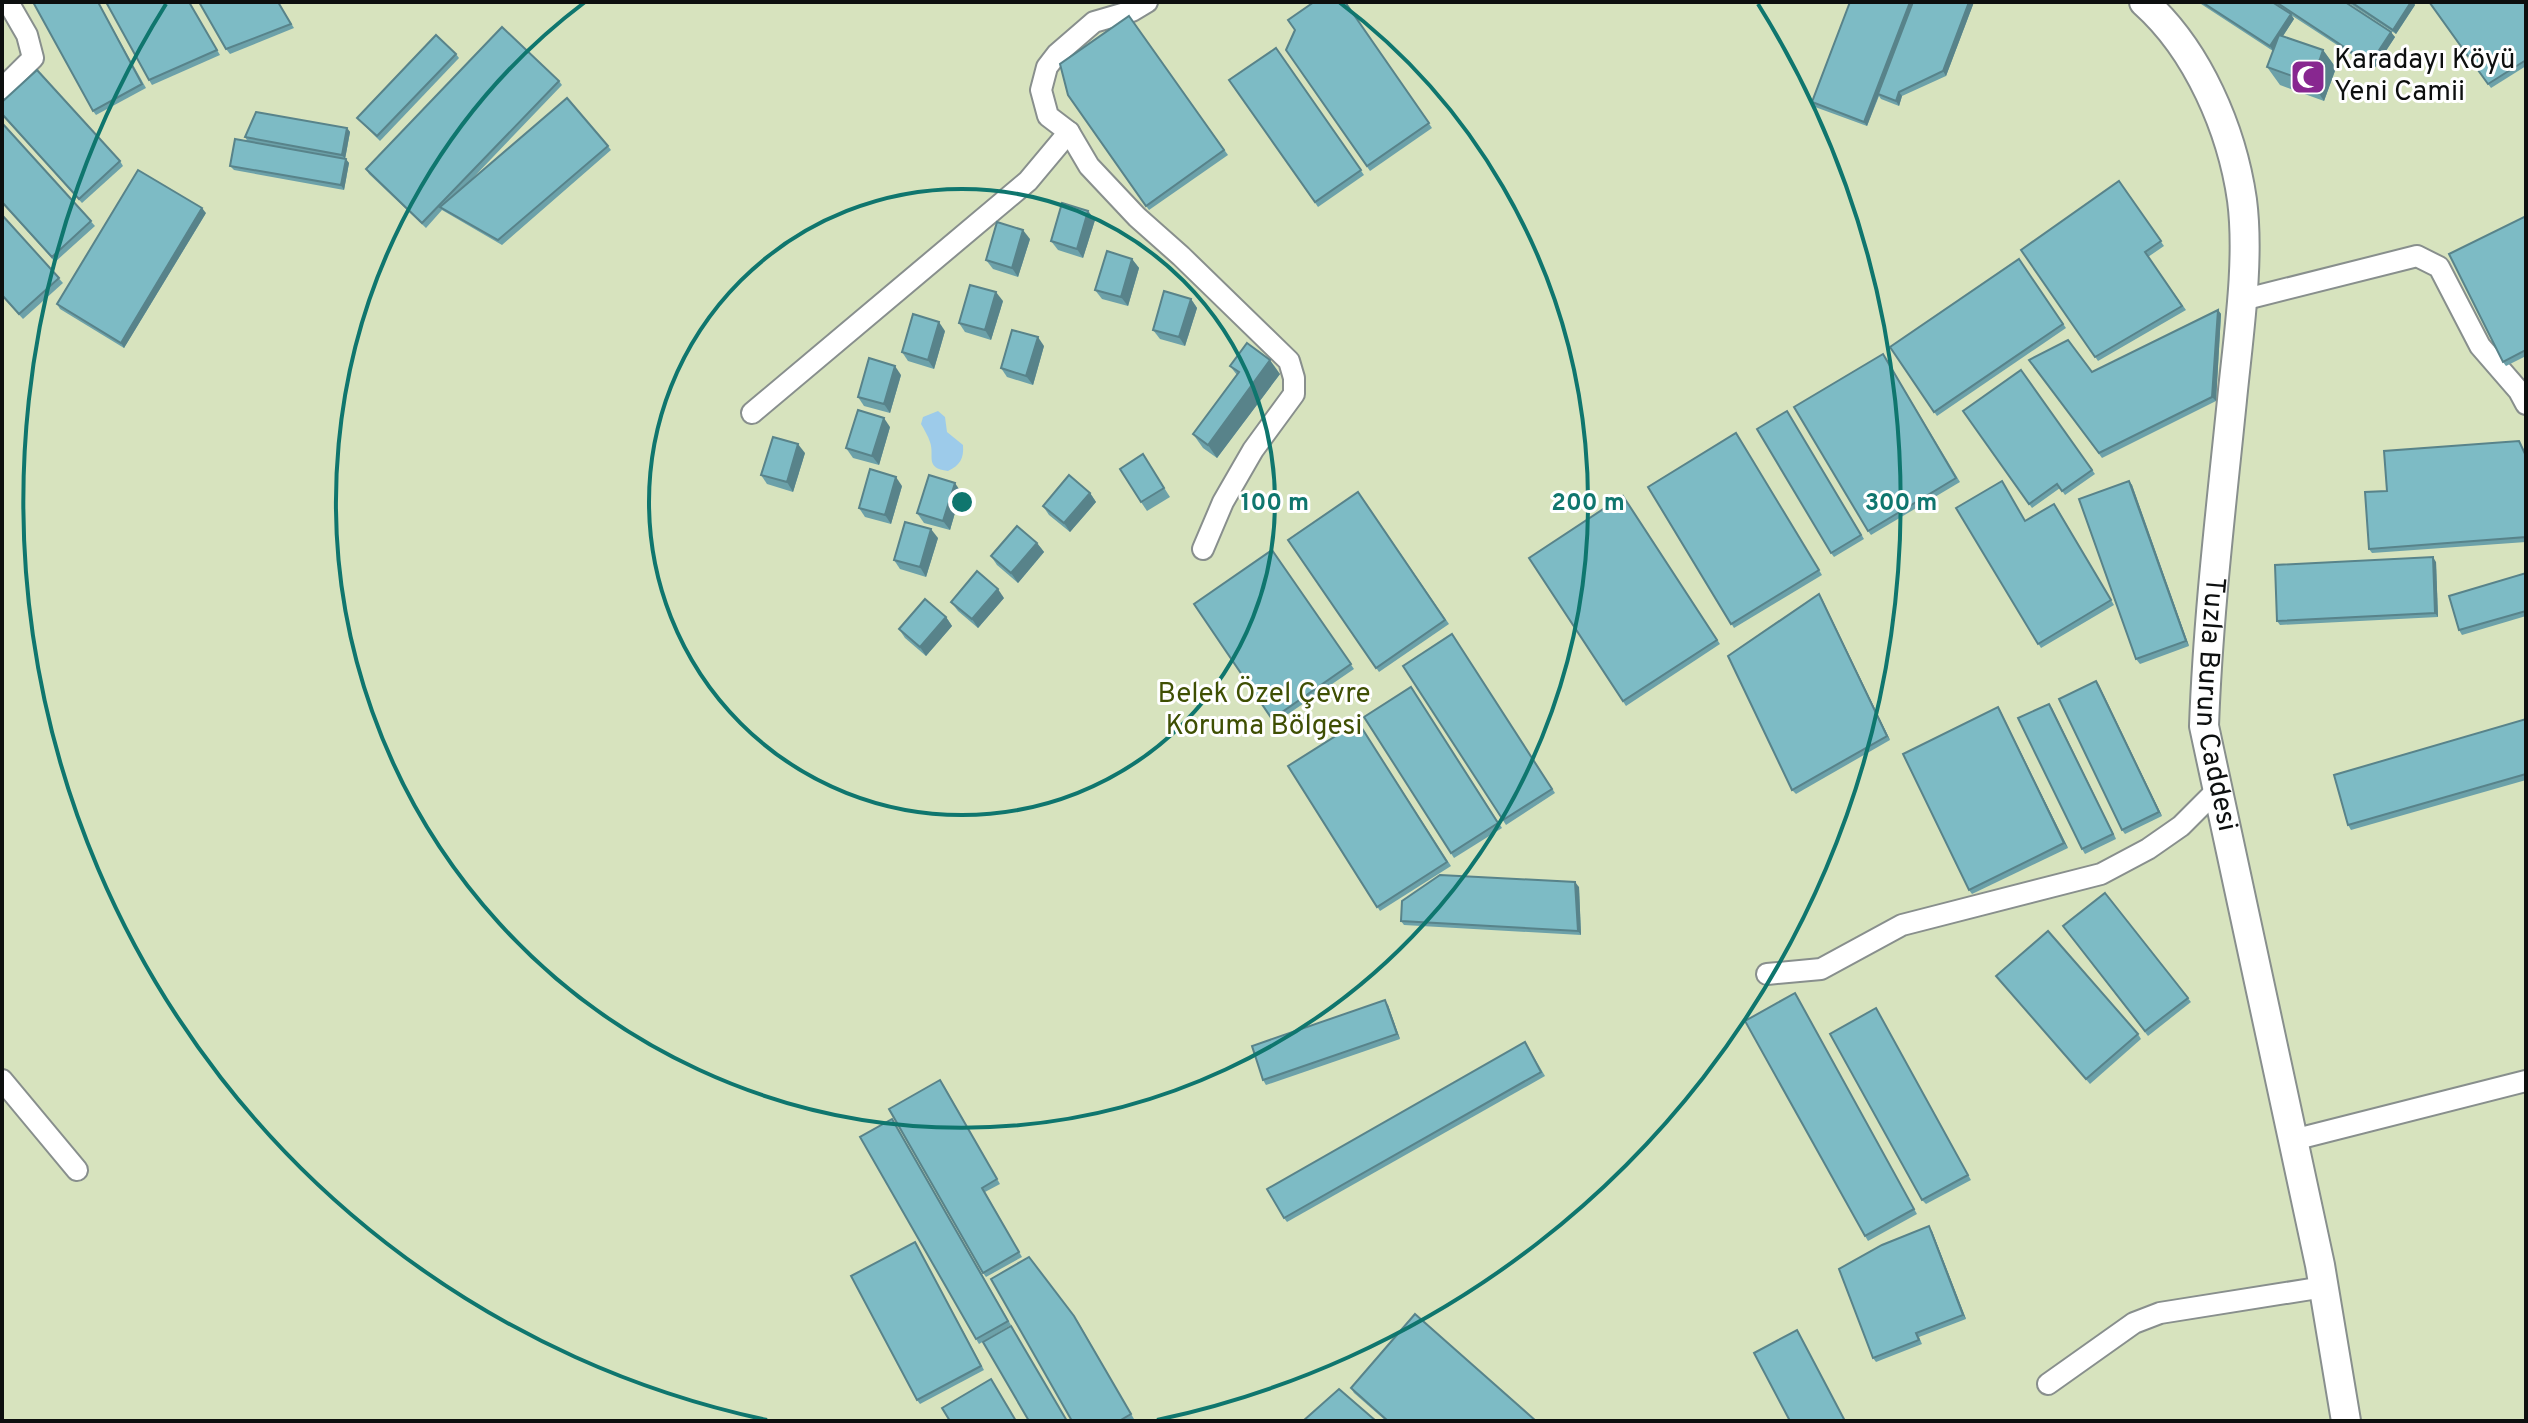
<svg xmlns="http://www.w3.org/2000/svg" width="2528" height="1423" viewBox="0 0 2528 1423" font-family="Overpass,sans-serif">
	<style>
		.green { fill: #d7e3be }
		.water { fill: #9dcbea }
		.lines { fill: none; stroke-linecap: round; stroke-linejoin: round }
		.street-casing { stroke: #888f8d; stroke-width: 24 }
		.secondary-casing { stroke: #888f8d; stroke-width: 32 }
		.street { stroke: #fff; stroke-width: 20 }
		.secondary { stroke: #fff; stroke-width: 28 }
		.wall { fill: #6ca1a9 }
		.shaded-wall { fill: #58838a }
		.building { fill: #7dbbc5; stroke: #58838a; stroke-width: 2 }
		.ring { fill: none; stroke: #0f766e; stroke-width: 4 }
		.labels { text-anchor: middle; dominant-baseline: central; stroke-width: 6; stroke-linejoin: round; paint-order: stroke }
		.poi-label { font-size: 28px; fill: #0d0f0f; stroke: #fff; text-anchor: start }
		.park-label { font-size: 28px; fill: #3f4f03; stroke: #fff }
		.street-label { font-size: 28px; fill: #0d0f0f; stroke: #fff }
		.centre { fill: #0f766e; stroke: #fff; stroke-width: 4 }
		.ring-label { font-size: 24px; text-anchor: middle; font-weight: bold; fill: #0f766e; stroke: #fff; stroke-width: 6; stroke-linejoin: round; paint-order: stroke }
	</style>
	<rect width="100%" height="100%" fill="#e8efee"/>
	<rect class="green" x="2" y="2" width="2524" height="1419"/>
	<path class="water" d="M938,411L945,417L947,432L963,445C964,459 960,465 948,471C924,468 935,456 930,442C928,436 924,429 921,424L923,417Z"/>
	<g class="lines">
		<defs>
			<g id="street">
				<polyline points="1147,2 1132,11 1094,22 1057,54 1047,67 1041,90 1048,116 1069,132 1089,166 1137,217 1181,256 1289,361 1294,378 1294,394 1253,450 1223,502 1203,549"/>
				<polyline points="2,89 33,58 27,35 8,2"/>
				<polyline points="2242,300 2417,256 2439,267 2480,346 2519,391 2526,404"/>
				<polyline points="752,413 1028,181 1069,132"/>
				<polyline points="1767,974 1821,969 1902,925 2101,874 2148,849 2181,826 2218,789"/>
				<polyline points="2,1080 77,1170"/>
				<polyline points="2293,1140 2526,1081"/>
				<polyline points="2048,1384 2134,1323 2160,1313 2324,1287"/>
			</g>
			<g id="secondary">
				<path id="s1" d="M2144,2C2198,50 2232,130 2242,200C2250,261 2238,338 2232,400C2221,508 2208,617 2204,726L2320,1265L2346,1421"/>
			</g>
		</defs>
		<use href="#street" class="street-casing"/>
		<use href="#secondary" class="secondary-casing"/>
		<use href="#street" class="street"/>
		<use href="#secondary" class="secondary"/>
	</g>
	<g class="wall">
		<polygon points="98,2 146,88 96,115 93,111"/>
		<polygon points="189,2 220,55 152,85 149,80"/>
		<polygon points="278,2 294,28 230,54 226,49"/>
		<polygon points="1345,2 1432,128 1370,171 1286,50"/>
		<polygon points="1850,2 1974,2 1946,76 1902,96 1899,106 1881,99 1879,96 1867,126 1815,107 1812,102"/>
		<polygon points="2198,2 2345,2 2395,37 2374,69 2291,15 2294,19 2283,36 2323,50 2336,68 2324,101 2280,85 2267,67 2273,51"/>
		<polygon points="2347,2 2413,2 2415,5 2396,34"/>
		<polygon points="2526,2 2526,66 2491,88 2430,3"/>
		<polygon points="1129,16 1228,155 1149,210 1068,95"/>
		<polygon points="1276,48 1364,175 1318,207 1229,80"/>
		<polygon points="456,54 459,58 380,141 357,118"/>
		<polygon points="559,81 562,85 470,181 608,146 611,150 502,245 442,210 426,228 369,174 366,169"/>
		<polygon points="2,102 120,161 123,166 82,203 2,115"/>
		<polygon points="2,123 95,226 55,262 2,203"/>
		<polygon points="347,128 350,132 345,159 349,163 344,190 234,170 230,166 248,142 245,137"/>
		<polygon points="2119,181 2164,246 2148,257 2186,310 2098,361 2021,250"/>
		<polygon points="1088,211 1095,220 1083,258 1058,250 1051,241"/>
		<polygon points="206,213 124,348 60,309 57,304"/>
		<polygon points="2,215 63,283 23,319 2,296"/>
		<polygon points="2526,216 2526,356 2506,366 2503,362"/>
		<polygon points="1030,239 1018,277 993,269 986,260"/>
		<polygon points="1132,259 1139,268 1128,306 1102,299 1095,290"/>
		<polygon points="2019,259 2066,328 1937,416 1890,347"/>
		<polygon points="1191,299 1197,308 1185,346 1160,339 1153,330"/>
		<polygon points="1003,301 991,340 965,332 959,323"/>
		<polygon points="2218,310 2221,314 2216,401 2102,458 2029,360 2092,372"/>
		<polygon points="945,331 934,369 908,361 902,352"/>
		<polygon points="1044,346 1033,385 1007,377 1001,368"/>
		<polygon points="1883,354 1960,482 1871,535 1868,531"/>
		<polygon points="1230,366 1280,374 1217,458 1203,448 1193,434 1237,375"/>
		<polygon points="2021,370 2095,474 2065,495 2060,488 2032,508 1963,411"/>
		<polygon points="901,375 890,413 864,406 858,397"/>
		<polygon points="1787,411 1864,539 1834,557 1831,553"/>
		<polygon points="890,427 879,465 853,458 846,448"/>
		<polygon points="1736,433 1822,575 1734,628 1648,487"/>
		<polygon points="2519,441 2526,454 2526,542 2372,553 2369,549"/>
		<polygon points="805,453 793,492 767,484 761,475"/>
		<polygon points="1149,464 1170,497 1147,511 1141,502"/>
		<polygon points="2129,481 2132,485 2189,646 2140,664 2136,659"/>
		<polygon points="902,486 891,524 865,517 859,508"/>
		<polygon points="961,492 950,530 924,523 917,513"/>
		<polygon points="1358,492 1449,624 1379,672 1288,540"/>
		<polygon points="1090,493 1096,502 1070,532 1049,515 1043,506"/>
		<polygon points="1623,496 1720,644 1626,706 1529,558"/>
		<polygon points="1956,508 2026,520 2057,508 2114,605 2041,648"/>
		<polygon points="938,538 926,577 900,569 894,560"/>
		<polygon points="1037,543 1044,552 1018,583 997,565 991,556"/>
		<polygon points="1272,550 1354,669 1275,723 1194,604"/>
		<polygon points="2436,562 2438,617 2280,625 2277,621"/>
		<polygon points="2526,573 2526,616 2462,635 2459,630"/>
		<polygon points="1004,598 978,628 958,611 951,602"/>
		<polygon points="1822,599 1890,740 1796,794 1792,790"/>
		<polygon points="946,617 952,626 926,656 905,638 899,629"/>
		<polygon points="1452,634 1555,793 1506,825 1403,666"/>
		<polygon points="2096,681 2162,816 2125,834 2122,830"/>
		<polygon points="1411,687 1502,828 1454,858 1364,717"/>
		<polygon points="2049,704 2116,839 2085,854 2082,849"/>
		<polygon points="1998,707 2068,848 1972,894 1969,890"/>
		<polygon points="2526,719 2526,780 2351,830 2348,825"/>
		<polygon points="1358,722 1451,866 1380,911 1288,766"/>
		<polygon points="1579,887 1581,935 1404,925 1401,921"/>
		<polygon points="2105,893 2191,1002 2148,1036 2063,926"/>
		<polygon points="2000,980 2138,1034 2141,1039 2090,1084"/>
		<polygon points="1798,998 1917,1214 1868,1241 1865,1236"/>
		<polygon points="1388,1005 1400,1039 1266,1085 1263,1080"/>
		<polygon points="1876,1008 1971,1180 1926,1204 1922,1200"/>
		<polygon points="1528,1047 1545,1076 1287,1222 1284,1218"/>
		<polygon points="943,1084 1000,1184 985,1192 1022,1257 986,1277 983,1273"/>
		<polygon points="892,1119 1011,1325 979,1344 976,1339"/>
		<polygon points="1932,1231 1966,1319 1919,1337 1922,1344 1876,1362 1873,1358"/>
		<polygon points="915,1242 984,1370 920,1404 917,1400"/>
		<polygon points="1077,1320 1134,1419 1130,1421 1072,1421"/>
		<polygon points="1351,1388 1536,1421 1386,1421 1354,1393"/>
	</g>
	<g class="shaded-wall">
		<polygon points="1910,2 1914,2 1867,126 1864,122"/>
		<polygon points="1969,2 1974,2 1946,76 1943,71"/>
		<polygon points="2411,2 2413,2 2415,5 2396,34 2393,30"/>
		<polygon points="2291,14 2294,19 2273,51 2270,46"/>
		<polygon points="2391,32 2395,37 2374,69 2370,64"/>
		<polygon points="2323,50 2336,68 2324,101 2312,83"/>
		<polygon points="1899,92 1902,96 1899,106 1896,101"/>
		<polygon points="347,128 350,132 345,159 342,155"/>
		<polygon points="346,159 349,163 344,190 341,185"/>
		<polygon points="202,208 206,213 124,348 121,343"/>
		<polygon points="1088,211 1095,220 1083,258 1077,249"/>
		<polygon points="1023,230 1030,239 1018,277 1012,268"/>
		<polygon points="1132,259 1139,268 1128,306 1121,297"/>
		<polygon points="996,292 1003,301 991,340 985,330"/>
		<polygon points="1191,299 1197,308 1185,346 1179,337"/>
		<polygon points="2218,310 2221,314 2216,401 2212,397"/>
		<polygon points="939,322 945,331 934,369 928,360"/>
		<polygon points="1038,337 1044,346 1033,385 1026,376"/>
		<polygon points="1270,360 1280,374 1217,458 1208,445"/>
		<polygon points="895,366 901,375 890,413 884,404"/>
		<polygon points="884,418 890,427 879,465 872,456"/>
		<polygon points="798,444 805,453 793,492 787,482"/>
		<polygon points="896,477 902,486 891,524 885,515"/>
		<polygon points="2129,481 2132,485 2189,646 2186,641"/>
		<polygon points="955,483 961,492 950,530 943,521"/>
		<polygon points="1090,493 1096,502 1070,532 1064,523"/>
		<polygon points="931,529 938,538 926,577 920,567"/>
		<polygon points="1037,543 1044,552 1018,583 1011,573"/>
		<polygon points="2433,557 2436,562 2438,617 2435,613"/>
		<polygon points="998,589 1004,598 978,628 972,619"/>
		<polygon points="1819,594 1822,599 1890,740 1887,736"/>
		<polygon points="946,617 952,626 926,656 920,647"/>
		<polygon points="2096,681 2099,685 2162,816 2159,812"/>
		<polygon points="2049,704 2052,708 2116,839 2113,834"/>
		<polygon points="1998,707 2001,712 2068,848 2064,843"/>
		<polygon points="1575,882 1579,887 1581,935 1578,931"/>
		<polygon points="1385,1000 1388,1005 1400,1039 1397,1034"/>
		<polygon points="1929,1226 1932,1231 1966,1319 1963,1315"/>
	</g>
	<g class="building">
		<polygon points="33,2 98,2 142,84 93,111"/>
		<polygon points="106,2 189,2 217,50 149,80"/>
		<polygon points="199,2 278,2 291,24 226,49"/>
		<polygon points="1314,2 1345,2 1429,123 1367,166 1286,50 1295,30 1288,20"/>
		<polygon points="1850,2 1910,2 1864,122 1812,102"/>
		<polygon points="1913,2 1969,2 1943,71 1899,92 1896,101 1878,94"/>
		<polygon points="2202,2 2272,2 2291,14 2270,46"/>
		<polygon points="2276,2 2345,2 2391,32 2370,64"/>
		<polygon points="2351,2 2411,2 2393,30"/>
		<polygon points="2432,2 2526,2 2526,60 2488,84 2430,3"/>
		<polygon points="1129,16 1224,150 1146,206 1068,95 1060,64"/>
		<polygon points="502,27 559,81 422,223 366,169"/>
		<polygon points="436,35 456,54 377,136 357,118"/>
		<polygon points="2279,35 2323,50 2312,83 2267,67"/>
		<polygon points="1276,48 1361,170 1315,202 1229,80"/>
		<polygon points="37,70 120,161 79,199 2,114 2,102"/>
		<polygon points="567,98 608,146 498,240 440,207"/>
		<polygon points="256,112 347,128 342,155 245,137"/>
		<polygon points="2,123 91,221 52,257 2,202"/>
		<polygon points="235,139 346,159 341,185 230,166"/>
		<polygon points="138,170 202,208 121,343 57,304"/>
		<polygon points="2119,181 2161,241 2145,252 2182,306 2095,357 2021,250"/>
		<polygon points="1062,203 1088,211 1077,249 1051,241"/>
		<polygon points="2,215 59,278 19,314 2,295"/>
		<polygon points="2526,216 2526,350 2503,362 2449,254"/>
		<polygon points="997,222 1023,230 1012,268 986,260"/>
		<polygon points="1107,251 1132,259 1121,297 1095,290"/>
		<polygon points="2019,259 2063,324 1934,412 1890,347"/>
		<polygon points="970,285 996,292 985,330 959,323"/>
		<polygon points="1164,291 1191,299 1179,337 1153,330"/>
		<polygon points="2218,310 2212,397 2099,453 2029,360 2068,340 2092,372"/>
		<polygon points="913,314 939,322 928,360 902,352"/>
		<polygon points="1012,330 1038,337 1026,376 1001,368"/>
		<polygon points="1247,343 1270,360 1208,445 1193,434 1239,372 1230,366"/>
		<polygon points="1883,354 1956,478 1868,531 1794,407"/>
		<polygon points="869,358 895,366 884,404 858,397"/>
		<polygon points="2021,370 2092,470 2062,491 2057,484 2029,504 1963,411"/>
		<polygon points="858,410 884,418 872,456 846,448"/>
		<polygon points="1787,411 1861,535 1831,553 1757,429"/>
		<polygon points="1736,433 1819,570 1731,624 1648,487"/>
		<polygon points="773,437 798,444 787,482 761,475"/>
		<polygon points="2519,441 2526,456 2526,537 2369,549 2365,492 2387,491 2384,451"/>
		<polygon points="1143,454 1164,488 1141,502 1120,469"/>
		<polygon points="870,469 896,477 885,515 859,508"/>
		<polygon points="929,475 955,483 943,521 917,513"/>
		<polygon points="1069,475 1090,493 1064,523 1043,506"/>
		<polygon points="2002,481 2025,521 2054,504 2111,600 2038,644 1956,508"/>
		<polygon points="2129,481 2186,641 2136,659 2079,499"/>
		<polygon points="1358,492 1445,620 1376,668 1288,540"/>
		<polygon points="1623,496 1717,640 1623,701 1529,558"/>
		<polygon points="905,522 931,529 920,567 894,560"/>
		<polygon points="1017,526 1037,543 1011,573 991,556"/>
		<polygon points="1272,550 1351,664 1272,719 1194,604"/>
		<polygon points="2433,557 2435,613 2277,621 2275,565"/>
		<polygon points="977,571 998,589 972,619 951,602"/>
		<polygon points="2526,573 2526,611 2459,630 2449,596"/>
		<polygon points="1819,594 1887,736 1792,790 1728,656"/>
		<polygon points="925,599 946,617 920,647 899,629"/>
		<polygon points="1452,634 1552,789 1503,820 1403,666"/>
		<polygon points="2096,681 2159,812 2122,830 2059,699"/>
		<polygon points="1411,687 1498,823 1451,853 1364,717"/>
		<polygon points="2049,704 2113,834 2082,849 2018,718"/>
		<polygon points="1998,707 2064,843 1969,890 1903,754"/>
		<polygon points="2526,719 2526,774 2348,825 2334,775"/>
		<polygon points="1358,722 1447,862 1377,907 1288,766"/>
		<polygon points="1440,875 1575,882 1578,931 1401,921 1402,901"/>
		<polygon points="2105,893 2188,998 2145,1031 2063,926"/>
		<polygon points="2048,931 2138,1034 2086,1079 1996,976"/>
		<polygon points="1795,993 1914,1209 1865,1236 1745,1021"/>
		<polygon points="1385,1000 1397,1034 1263,1080 1252,1046"/>
		<polygon points="1876,1008 1968,1175 1922,1200 1830,1034"/>
		<polygon points="1525,1042 1541,1072 1284,1218 1267,1189"/>
		<polygon points="940,1080 997,1179 982,1188 1019,1252 983,1273 889,1109"/>
		<polygon points="892,1119 1008,1321 976,1339 860,1137"/>
		<polygon points="1929,1226 1963,1315 1916,1333 1919,1340 1873,1358 1839,1269 1882,1245"/>
		<polygon points="915,1242 981,1366 917,1400 851,1276"/>
		<polygon points="1029,1257 1074,1316 1131,1414 1119,1421 1072,1421 991,1279"/>
		<polygon points="1415,1314 1536,1421 1388,1421 1351,1388"/>
		<polygon points="1011,1326 1067,1421 1029,1421 983,1342"/>
		<polygon points="1797,1330 1845,1421 1790,1421 1754,1353"/>
		<polygon points="991,1379 1016,1421 950,1421 942,1408"/>
		<polygon points="1339,1389 1376,1421 1303,1421"/>
	</g>
	<g class="ring">
		<circle cx="962" cy="502" r="313"/>
		<path d="M1339 2A626 626 0 1 1 585 2"/>
		<path d="M767 1420A939 939 0 0 1 166 4M1758 4A939 939 0 0 1 1157 1420"/>
	</g>
	<defs>
		<symbol id="mosque-square" viewBox="-11 -11 22 22"><rect x="-9" y="-9" width="18" height="18" rx="4" fill="#882790" stroke="#fff"/><path d="M3.5-4.9A6 6 0 1 0 3.5 4.9A5 5 0 1 1 3.5-4.9Z" fill="#fff"/></symbol>
	</defs>
	<g fill-rule="evenodd">
		<use href="#mosque-square" x="2288" y="57" width="40" height="40"/>
	</g>
	<g class="labels">
		<g class="poi-label">
			<text x="2334" y="61">Karadayı Köyü<tspan x="2334" dy="32">Yeni Camii</tspan></text>
		</g>
		<g class="park-label">
			<text x="1264" y="695">Belek Özel Çevre<tspan x="1264" dy="32">Koruma Bölgesi</tspan></text>
		</g>
		<g class="street-label">
			<text stroke="none"><textPath href="#s1" startOffset="732">Tuzla Burun Caddesi</textPath></text>
		</g>
	</g>
	<circle cx="962" cy="502" r="12" class="centre"/>
	<g class="ring-label">
		<text x="1275" y="510">100 m</text>
		<text x="1588" y="510">200 m</text>
		<text x="1901" y="510">300 m</text>
	</g>
	<rect width="2528" height="1423" fill="none" stroke="#0d0f0f" stroke-width="8"/>
</svg>
